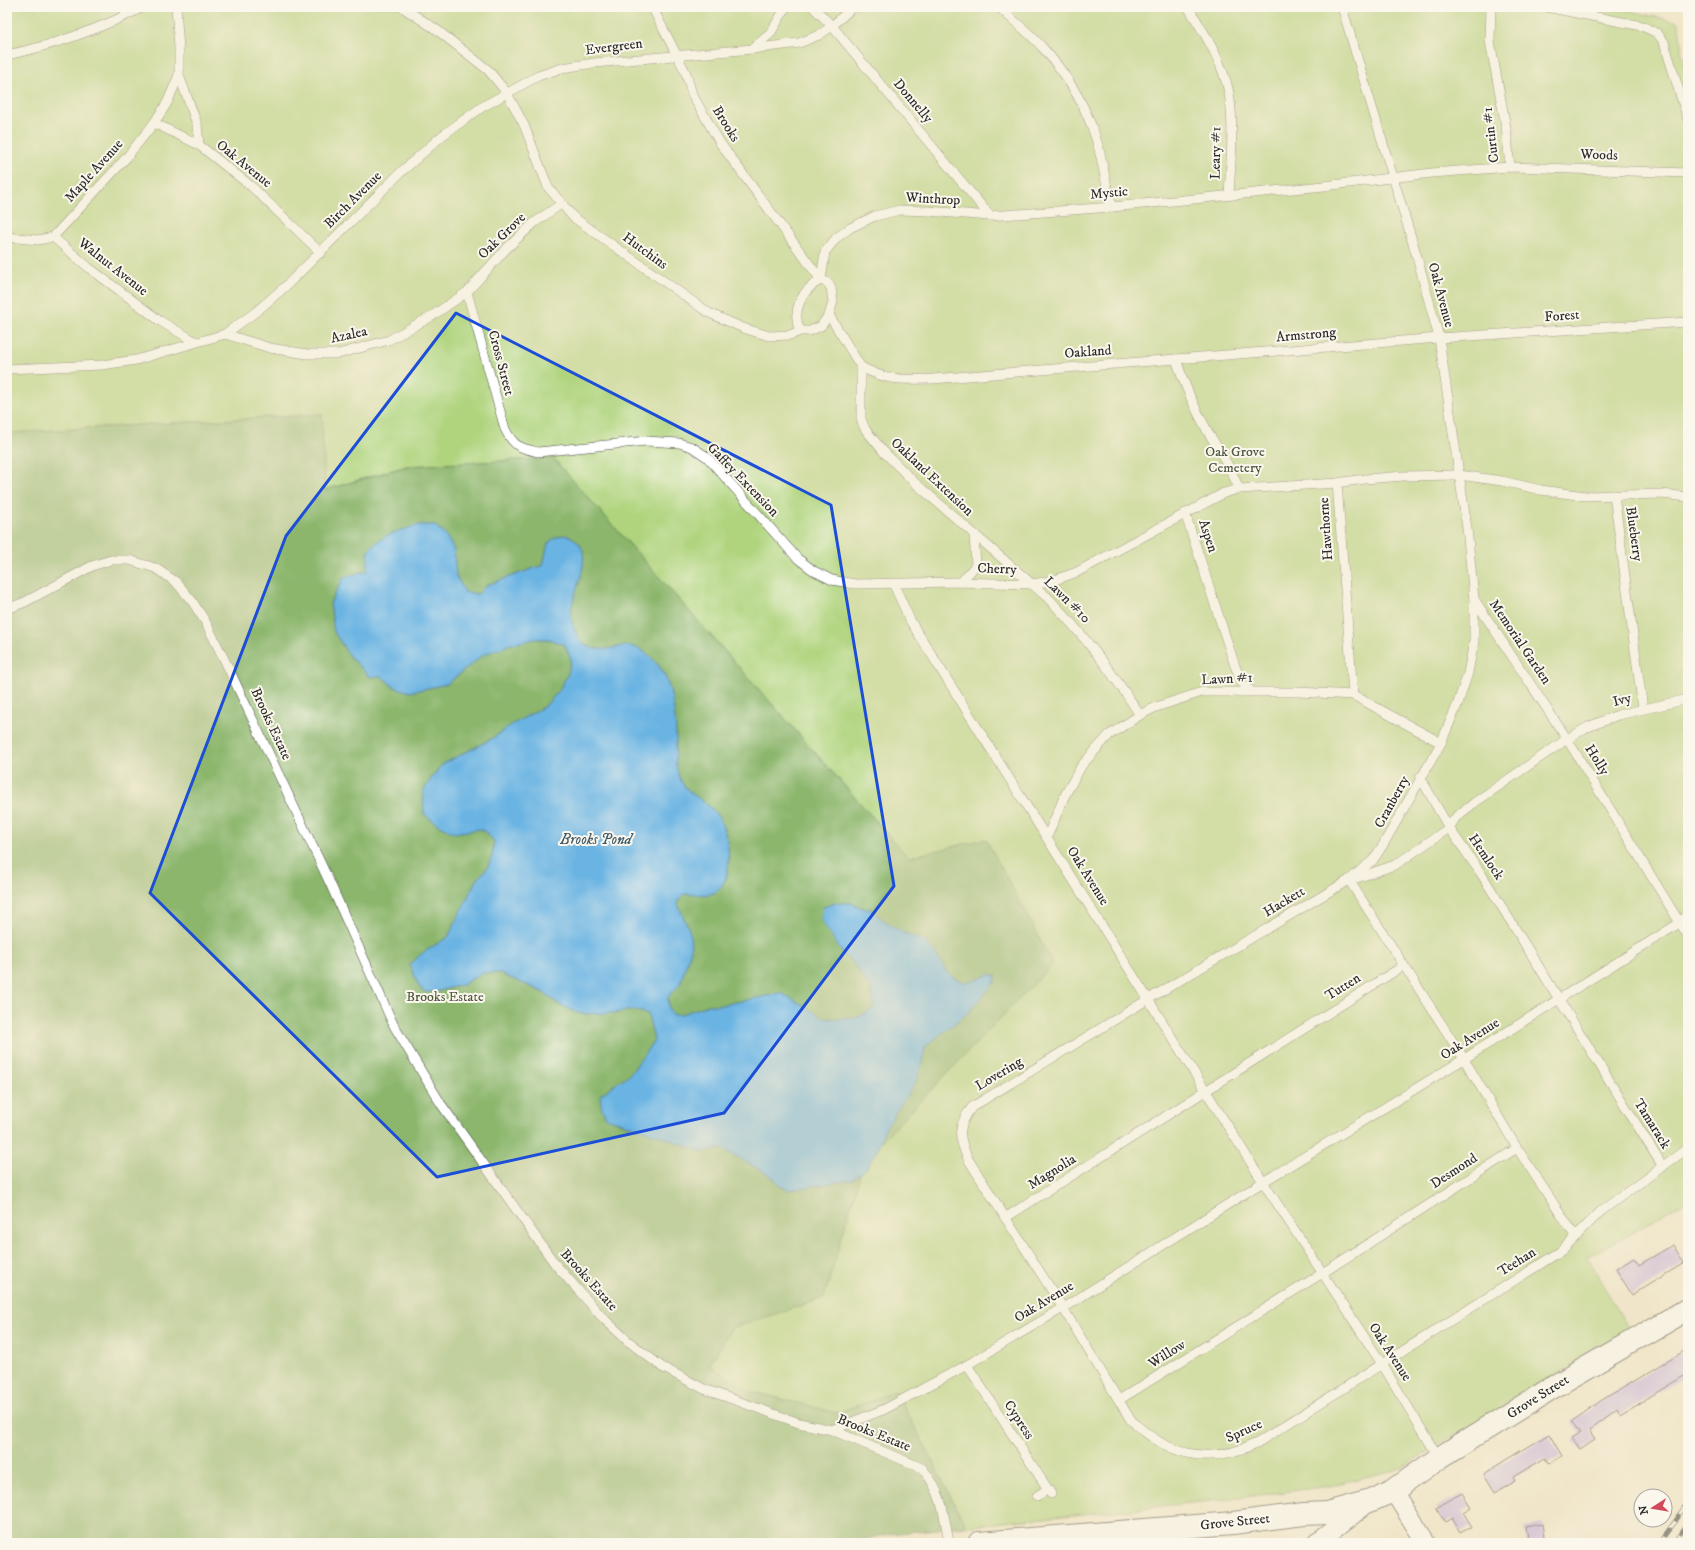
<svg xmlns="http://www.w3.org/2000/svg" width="1695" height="1550" viewBox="0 0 1695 1550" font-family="'IM FELL DW Pica',serif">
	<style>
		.green { fill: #afd47d; stroke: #6d8054 }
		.forest { fill: #8bb66c; stroke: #5b704c }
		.water { fill: #6bb4e3; stroke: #4b7087 }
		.building { fill: #bba6e5 }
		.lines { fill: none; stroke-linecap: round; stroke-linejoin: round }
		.lane-casing { stroke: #494743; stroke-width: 10 }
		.street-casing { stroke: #494743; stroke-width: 20 }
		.secondary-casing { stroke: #494743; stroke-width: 24 }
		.lane { stroke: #fff; stroke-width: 9 }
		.street { stroke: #fff; stroke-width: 18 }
		.secondary { stroke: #fff; stroke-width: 22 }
		.rail-casing { stroke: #2b2b2b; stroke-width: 4.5 }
		.rail { stroke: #fbf7ec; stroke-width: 3; stroke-dasharray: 9; stroke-linecap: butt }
		.marked { fill: none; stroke: #1d4ed8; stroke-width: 3; stroke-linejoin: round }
		.labels { text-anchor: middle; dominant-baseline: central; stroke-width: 4; stroke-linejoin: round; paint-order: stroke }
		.street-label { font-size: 14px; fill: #2b2b2b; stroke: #fbf7ec }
		.park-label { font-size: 14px; fill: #4c5540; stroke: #fbf7ec }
		.water-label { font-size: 15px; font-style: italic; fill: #415b6b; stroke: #fbf7ec }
	</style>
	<rect width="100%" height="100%" fill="#fbf7ec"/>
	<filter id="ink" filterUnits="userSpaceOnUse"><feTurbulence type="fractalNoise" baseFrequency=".025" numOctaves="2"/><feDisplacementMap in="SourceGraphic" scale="8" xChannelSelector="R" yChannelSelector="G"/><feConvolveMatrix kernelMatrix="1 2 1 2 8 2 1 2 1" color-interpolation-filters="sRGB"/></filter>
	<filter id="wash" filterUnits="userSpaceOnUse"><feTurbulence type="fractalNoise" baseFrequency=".012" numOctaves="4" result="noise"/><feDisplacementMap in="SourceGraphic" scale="16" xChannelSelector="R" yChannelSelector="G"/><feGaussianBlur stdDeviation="0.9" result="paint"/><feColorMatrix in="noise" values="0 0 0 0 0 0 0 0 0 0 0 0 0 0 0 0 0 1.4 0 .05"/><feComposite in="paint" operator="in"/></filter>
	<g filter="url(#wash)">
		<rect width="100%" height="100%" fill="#f0e5c8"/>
		<polygon class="green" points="7,7 1612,7 1679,22 1682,56 1688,80 1688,1200 1587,1258 1629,1329 1401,1468 1330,1486 1230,1499 966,1526 896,1391 837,1413 749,1391 709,1365 732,1328 824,1298 908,858 553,459 407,466 325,490 321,414 7,433"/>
		<polygon class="forest" points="322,414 325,490 407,466 553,458 908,857 986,839 1053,964 865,1158 824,1298 732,1328 709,1365 749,1391 837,1413 896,1391 966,1526 889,1534 846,1543 7,1543 7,433"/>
		<path class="water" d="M418,525H434L445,534L454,550L456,576L465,592L478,594L487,585L543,565L548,543C556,537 563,532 573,538C599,554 569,594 571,617C572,625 577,636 582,642C601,659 620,640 637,648C645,651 653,659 658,665C672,681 676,717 676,738C676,752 674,762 679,777C686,794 702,798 713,810C729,826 738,880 714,893C707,896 692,894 684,894L677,902L690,932L691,950L680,984L668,997L669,1009L673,1015L682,1014L708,1005H722L781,993L825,1018L840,1019L856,1018L874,1008L871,989L854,964L843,954L827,930L821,919L823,907L836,903H851L862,908L873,910L879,917L900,931L926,942L939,959L947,973L963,982H971L990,974L996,976L995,982L969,1012L926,1046L918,1078L885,1129L876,1152L866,1169L852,1180L789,1190L779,1186L774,1178L723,1149L702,1152L661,1136L606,1118L601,1106L600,1095L631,1073L654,1040L648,1014L634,1010L616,1013L581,1014L560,1005L543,992L499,973H482L462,985L435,992H424L418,985L410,965L421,954L448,937L476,880L487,868L492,856L494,841L482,829L454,833L440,826L424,814L423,792L432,777L443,764L493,738L511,725L545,706L558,692L568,674L571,660L565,645L549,639H535L508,645L483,655L447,684L410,692L394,687L381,676L370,677L350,657L334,632L330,603L344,577L367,571L369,549C382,535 400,530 418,525Z"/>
		<g id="blocks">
			<g class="building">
				<polygon points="1673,1245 1684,1263 1632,1295 1616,1269 1634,1258 1639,1265"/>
				<polygon points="1688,1348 1688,1374 1619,1416 1616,1411 1589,1431 1595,1440 1580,1450 1572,1439 1580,1434 1571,1422 1602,1400"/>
				<polygon points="1549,1434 1562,1456 1549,1464 1545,1458 1513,1477 1515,1481 1495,1492 1484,1474"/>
				<polygon points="1462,1493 1471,1507 1463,1512 1472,1527 1461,1533 1452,1518 1445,1522 1436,1508"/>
				<polygon points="1543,1524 1546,1543 1528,1543 1525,1527"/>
			</g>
		</g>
	</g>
	<g filter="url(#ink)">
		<use href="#blocks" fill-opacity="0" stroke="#494743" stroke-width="1"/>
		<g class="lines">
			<defs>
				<g id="lane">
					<polyline points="176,7 179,49 179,75 197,124 199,145"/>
					<polyline points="402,7 437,30 488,70 507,93 524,125 548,187 573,217 709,313 743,328 769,336 790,335 800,331 810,331 821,326 829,315 833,302 831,288 828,283 821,280 720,143 692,94 686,73 652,7"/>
					<polyline points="813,7 832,26 990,216"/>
					<path d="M999,7C1013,21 1029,32 1042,47C1064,71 1082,99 1093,130C1103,155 1104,181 1112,207"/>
					<path d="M1188,7C1202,29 1217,53 1225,78C1236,109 1231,161 1229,194"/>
					<path d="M1342,7L1417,257L1439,338L1467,528L1474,599V641L1468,673L1458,703L1441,743L1383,845L1373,860L1349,880L1147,1000L972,1107C957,1126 958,1137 968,1159L1063,1308L1130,1419C1168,1456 1208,1466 1257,1443L1561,1251L1601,1211L1688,1148"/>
					<polyline points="1491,7 1490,41 1506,127 1510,167"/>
					<polyline points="1546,7 1642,26 1657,33 1664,42 1688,120"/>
					<polyline points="752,49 770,34 786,7"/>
					<path d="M7,55C54,45 100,29 143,7"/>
					<polyline points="154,123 199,145 252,187 321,253"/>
					<polyline points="7,237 38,240 53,237 88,267 160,321 196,342"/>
					<polyline points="53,237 127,157 154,123 167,103 179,75"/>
					<polyline points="821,280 825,252 836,238 850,228 875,216 900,210 928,211 990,216 1112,207 1324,186 1432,173 1510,167 1688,173"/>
					<path d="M467,292L505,429C514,447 520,448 538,452L646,441L679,443L692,447L707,457L797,558L814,571L832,580L855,584L955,582L1031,584L1052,581L1077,572L1224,493L1239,489L1337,483L1365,479L1404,476L1459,475L1502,481L1541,490L1585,496L1661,494L1688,497"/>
					<polyline points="829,315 861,367"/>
					<path d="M800,331C791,311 802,289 821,280"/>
					<polyline points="225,334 270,348 307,354 338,354 389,340 432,316 467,292 505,250 534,223 561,204"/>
					<polyline points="1176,359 1439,338 1688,322"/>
					<path d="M861,367C890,382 901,379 933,379L1176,359C1184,385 1195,409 1208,432C1220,452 1231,467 1239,489"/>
					<path d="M861,367V419L865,429L883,451L914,482L1048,598C1083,634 1113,673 1140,715"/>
					<polyline points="7,369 102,365 136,360 225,334 257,311 287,285 401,172 443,135 482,107 538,76 562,68 594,63 752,49 799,43 819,35 832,26 853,7"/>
					<polyline points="1337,483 1353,695"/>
					<polyline points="1614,495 1643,709"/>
					<polyline points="1185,513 1235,666 1242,683 1251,691"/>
					<polyline points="961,582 976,565 974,535"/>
					<polyline points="1474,599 1567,739 1688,936"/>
					<path d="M7,609L25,602L92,566L111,560H129L155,568L176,582L192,601L205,621L227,665L329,881L394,1026L441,1104L555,1264L603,1318L628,1341L662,1367L704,1389L799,1423L832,1430L922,1468C942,1491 944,1514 949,1543"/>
					<polyline points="1420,777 1449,828 1482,875 1663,1167"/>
					<polyline points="1047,837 1065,795 1082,765 1109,735 1140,715 1156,707 1202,692 1299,692 1353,695 1441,743"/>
					<polyline points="1354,879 1395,865 1449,828 1456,817 1474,803 1567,739 1588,727 1618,715 1688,699"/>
					<polyline points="1349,880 1464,1059 1517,1148 1575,1236"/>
					<polyline points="1005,1218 1403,966"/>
					<polyline points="967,1365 1051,1494"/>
					<polyline points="1119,1400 1321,1274 1517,1148"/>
					<polyline points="832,1430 885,1409 967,1365 1063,1308 1263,1182 911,622 893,583"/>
					<polyline points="1439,1458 1382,1364 1263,1182 1464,1059 1681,922 1688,912"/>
					<polyline points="1037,1496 1048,1489"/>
				</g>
				<g id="street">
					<polyline points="1393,1491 1426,1543"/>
					<polyline points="1317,1543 1368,1503"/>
				</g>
				<polyline id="secondary" points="979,1543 1233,1523 1304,1514 1326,1513 1370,1501 1393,1491 1439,1458 1555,1386 1688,1309"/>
			</defs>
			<use href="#lane" class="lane-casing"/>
			<use href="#street" class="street-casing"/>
			<use href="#secondary" class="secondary-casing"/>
			<use href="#lane" class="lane"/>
			<use href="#street" class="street"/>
			<use href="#secondary" class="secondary"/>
			<defs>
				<g id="rail">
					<polyline points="1659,1543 1688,1504"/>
					<polyline points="1673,1543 1688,1523"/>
				</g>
			</defs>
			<use href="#rail" class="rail-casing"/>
			<use href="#rail" class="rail"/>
		</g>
	</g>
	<path d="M0 0H1695V1550H0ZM456,313L831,505L894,886L724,1113L437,1177L150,893L286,536Z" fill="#f0e5c8" fill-opacity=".55" fill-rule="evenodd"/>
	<path class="marked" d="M456,313L831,505L894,886L724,1113L437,1177L150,893L286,536Z"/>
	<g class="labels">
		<g class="street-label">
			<text transform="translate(614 47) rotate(-7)">Evergreen</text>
			<text transform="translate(913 101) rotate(50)">Donnelly</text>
			<text transform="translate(726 124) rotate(58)">Brooks</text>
			<text transform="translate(1491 135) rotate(-97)">Curtin #1</text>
			<text transform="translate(1216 153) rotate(-89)">Leary #1</text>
			<text transform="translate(1599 155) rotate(2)">Woods</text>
			<text transform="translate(244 164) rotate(39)">Oak Avenue</text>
			<text transform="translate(94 171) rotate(-48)">Maple Avenue</text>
			<text transform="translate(1109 193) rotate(-5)">Mystic</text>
			<text transform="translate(933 199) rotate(3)">Winthrop</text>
			<text transform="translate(353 200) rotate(-45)">Birch Avenue</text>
			<text transform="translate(502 236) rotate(-44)">Oak Grove</text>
			<text transform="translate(645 251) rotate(36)">Hutchins</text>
			<text transform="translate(113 267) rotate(38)">Walnut Avenue</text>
			<text transform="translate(1441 295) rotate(75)">Oak Avenue</text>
			<text transform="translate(1562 316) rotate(-4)">Forest</text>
			<text transform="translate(349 335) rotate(-12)">Azalea</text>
			<text transform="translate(1306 335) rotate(-5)">Armstrong</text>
			<text transform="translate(1088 352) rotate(-4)">Oakland</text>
			<text transform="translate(501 363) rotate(75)">Cross Street</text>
			<text transform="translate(932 477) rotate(43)">Oakland Extension</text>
			<text transform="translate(743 480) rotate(46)">Gaffey Extension</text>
			<text transform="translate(1326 529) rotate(-94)">Hawthorne</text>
			<text transform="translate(1634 534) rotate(82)">Blueberry</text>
			<text transform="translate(1208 536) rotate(72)">Aspen</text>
			<text transform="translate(997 569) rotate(2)">Cherry</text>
			<text transform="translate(1067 600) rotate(45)">Lawn #10</text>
			<text transform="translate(1520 642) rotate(56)">Memorial Garden</text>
			<text transform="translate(1227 679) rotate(-3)">Lawn #1</text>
			<text transform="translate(1622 700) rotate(-15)">Ivy</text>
			<text transform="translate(271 724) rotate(65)">Brooks Estate</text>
			<text transform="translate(1597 760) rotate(58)">Holly</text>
			<text transform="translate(1392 802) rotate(-61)">Cranberry</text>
			<text transform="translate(1486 857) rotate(56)">Hemlock</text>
			<text transform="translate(1088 876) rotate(58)">Oak Avenue</text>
			<text transform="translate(1284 902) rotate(-31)">Hackett</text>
			<text transform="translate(1343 987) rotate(-32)">Tutten</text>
			<text transform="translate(1470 1039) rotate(-32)">Oak Avenue</text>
			<text transform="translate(999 1074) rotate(-31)">Lovering</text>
			<text transform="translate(1652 1124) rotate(58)">Tamarack</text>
			<text transform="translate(1454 1171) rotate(-33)">Desmond</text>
			<text transform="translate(1052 1172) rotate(-32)">Magnolia</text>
			<text transform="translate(1517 1262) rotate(-32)">Teehan</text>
			<text transform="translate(589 1280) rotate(48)">Brooks Estate</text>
			<text transform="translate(1044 1302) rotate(-31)">Oak Avenue</text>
			<text transform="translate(1390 1352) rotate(57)">Oak Avenue</text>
			<text transform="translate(1167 1354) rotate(-32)">Willow</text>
			<text transform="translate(1538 1397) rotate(-32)">Grove Street</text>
			<text transform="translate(1019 1420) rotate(57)">Cypress</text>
			<text transform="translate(1244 1431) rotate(-24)">Spruce</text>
			<text transform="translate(874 1433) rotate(22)">Brooks Estate</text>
			<text transform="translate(1235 1522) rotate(-6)">Grove Street</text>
		</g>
		<g class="park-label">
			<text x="1235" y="452">Oak Grove<tspan x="1235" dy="16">Cemetery</tspan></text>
			<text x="445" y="997">Brooks Estate</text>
		</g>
		<g class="water-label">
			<text x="596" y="839">Brooks Pond</text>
		</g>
	</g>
	<rect width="1695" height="1550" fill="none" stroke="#fbf7ec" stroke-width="24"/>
	<g transform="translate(1653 1508) rotate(258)"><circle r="19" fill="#fbf7ec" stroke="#a8a59f"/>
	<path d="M0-3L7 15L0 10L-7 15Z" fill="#d1495b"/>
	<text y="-6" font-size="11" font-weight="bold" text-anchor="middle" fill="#2b2b2b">N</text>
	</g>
</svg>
